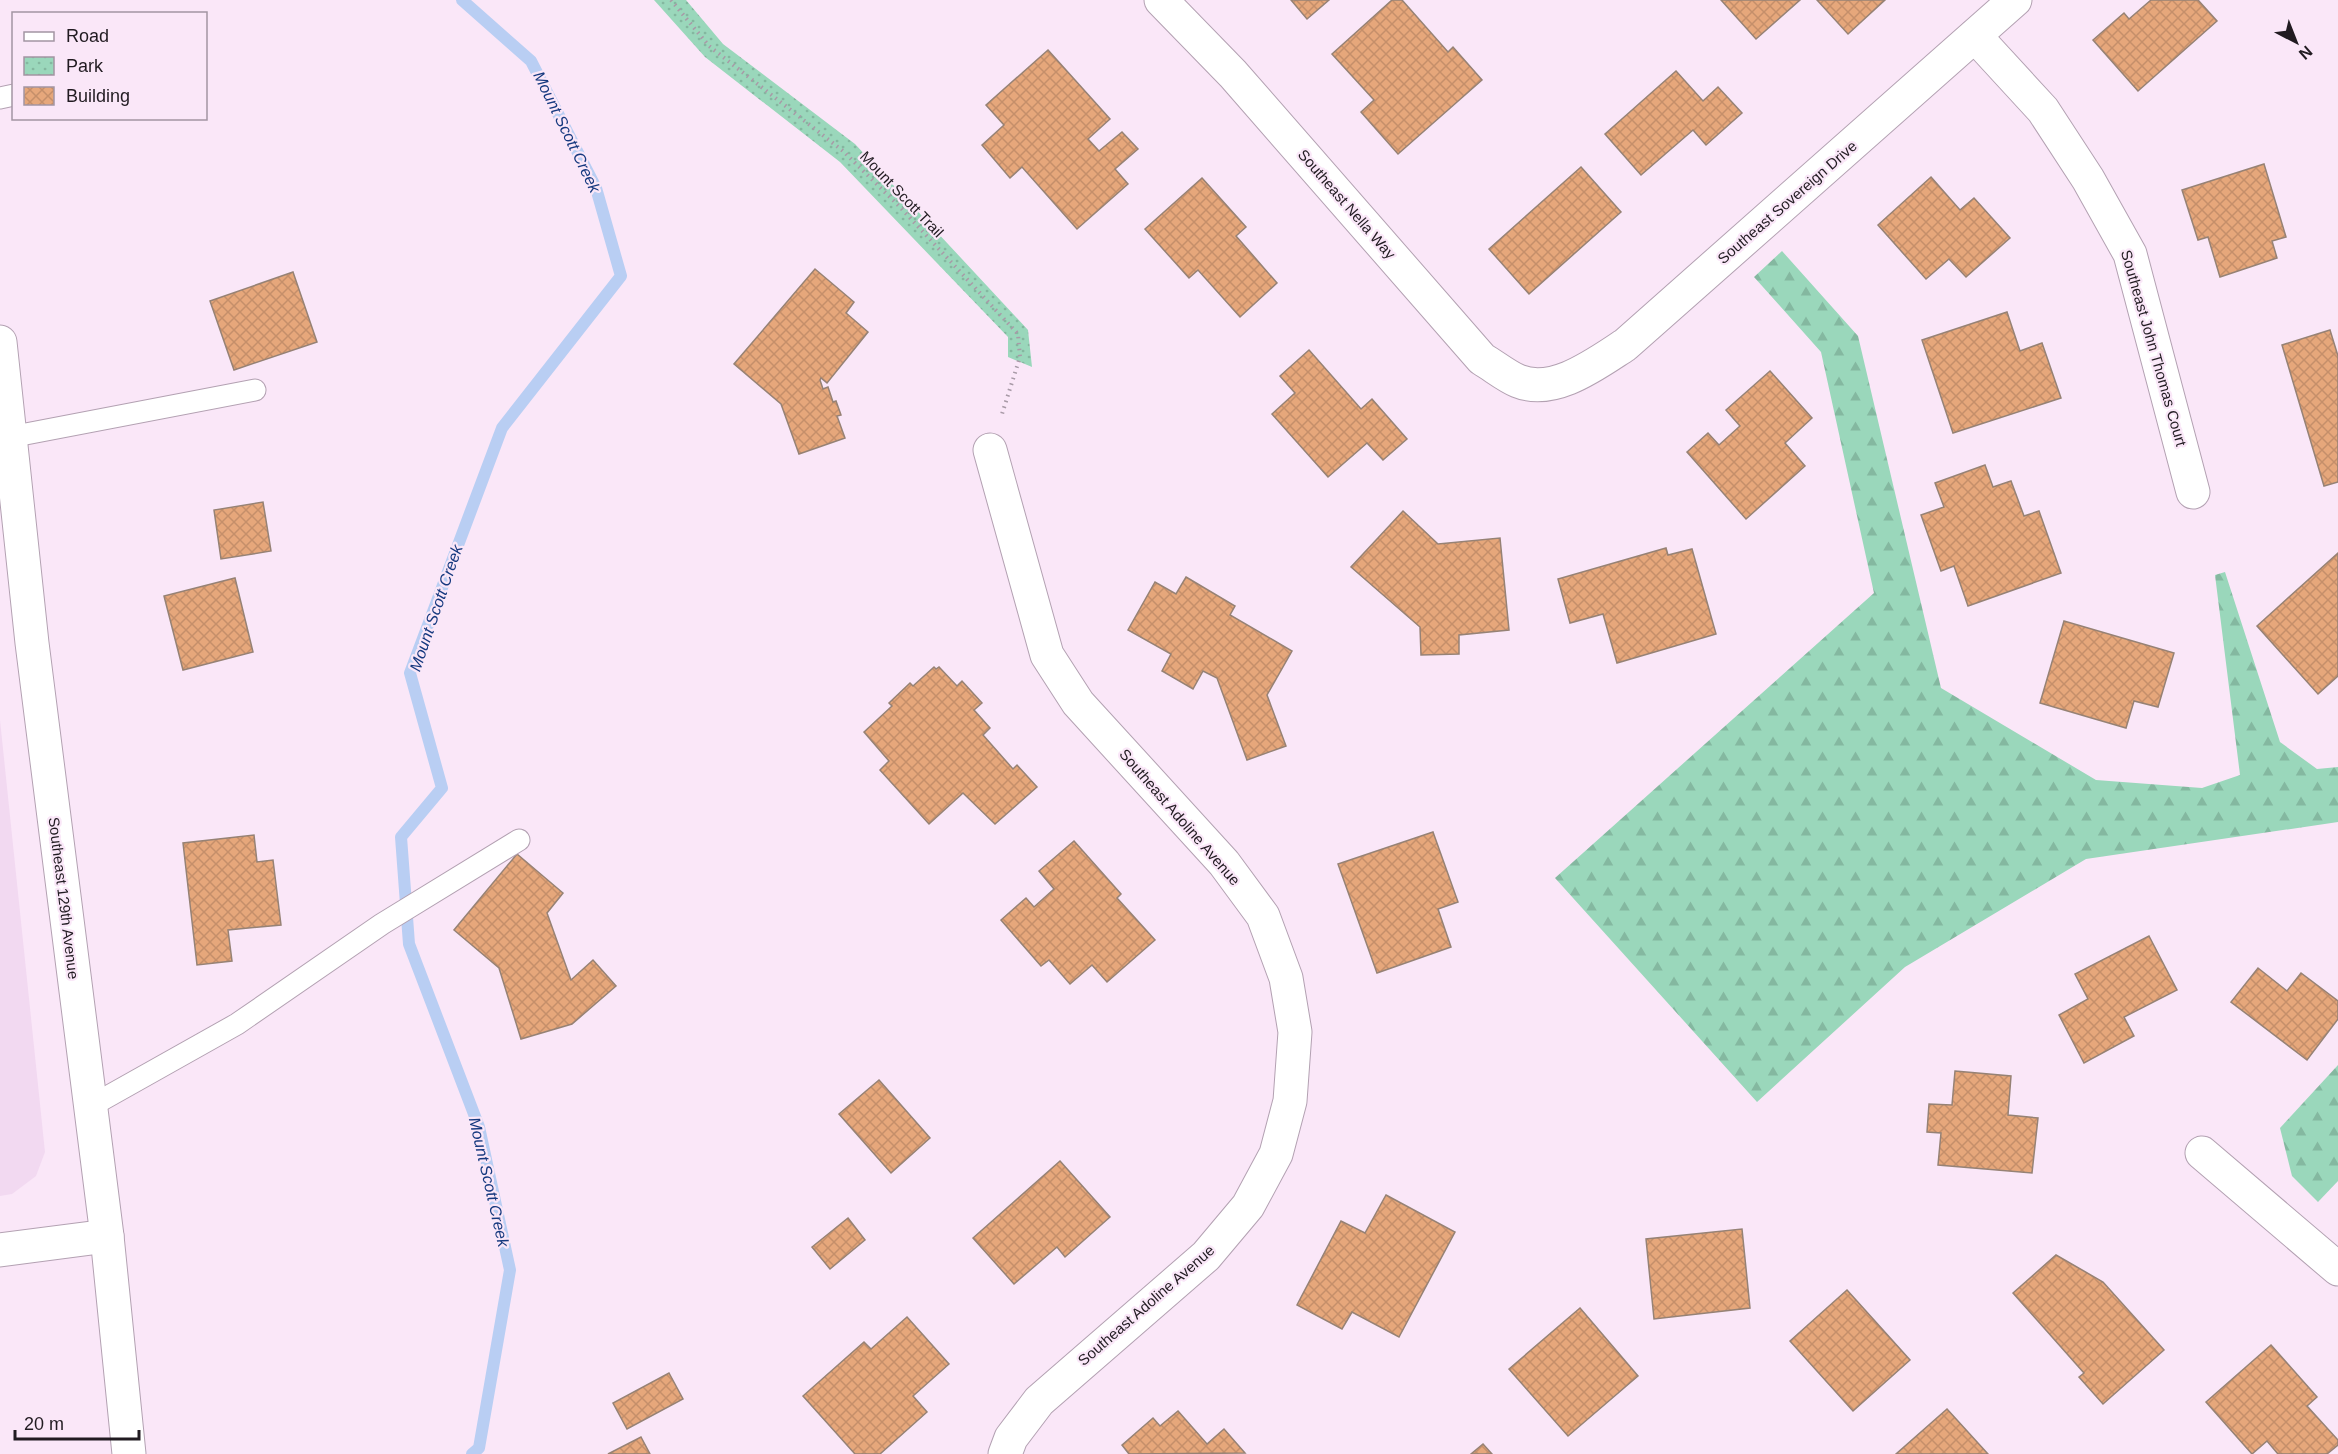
<svg xmlns="http://www.w3.org/2000/svg" width="2338" height="1454" viewBox="0 0 2338 1454" font-family="Arial,sans-serif">
	<style>
		.built { fill: #f2d9f1 }
		.forest { fill: url(#forest-firs) }
		.park { fill: url(#park-dots) }
		.lines { fill: none; stroke-linecap: round; stroke-linejoin: round }
		.stream { stroke: #b9cef3; stroke-width: 12 }
		.building { fill: url(#building-cross-hatch); stroke: #968275; stroke-width: 1.5 }
		.lane-casing { stroke: #b3a1b2; stroke-width: 23 }
		.street-casing { stroke: #b3a1b2; stroke-width: 35 }
		.secondary-casing { stroke: #b3a1b2; stroke-width: 35 }
		.path { stroke: #a89aa7; stroke-width: 4; stroke-dasharray: 1.5 4.5; stroke-linecap: butt }
		.lane { stroke: #fff; stroke-width: 21 }
		.street { stroke: #fff; stroke-width: 33 }
		.secondary { stroke: #fff; stroke-width: 33 }
		.labels { text-anchor: middle; dominant-baseline: central; stroke-width: 4.5; stroke-linejoin: round; paint-order: stroke }
		.street-label { font-size: 15px; fill: #211b21; stroke: #fae7f8 }
		.water-label { font-size: 16px; font-style: italic; fill: #16397f; stroke: #fae7f8 }
	</style>
	<defs>
		<pattern id="forest-firs" width="22" height="20" patternUnits="userSpaceOnUse" patternTransform="scale(1.5)"><rect width="22" height="20" fill="#9ad7bb"/><path d="M5 1l3.5 6h-7zM16 11l3.5 6h-7z" fill="#84b8a0"/></pattern>
		<pattern id="park-dots" width="8" height="8" patternUnits="userSpaceOnUse" patternTransform="scale(1.5)"><rect width="8" height="8" fill="#9ad7bb"/><path d="M2 2h.1M6 6h.1" fill="none" stroke="#84b8a0" stroke-width="1.8" stroke-linecap="round"/></pattern>
		<pattern id="building-cross-hatch" width="8" height="8" patternUnits="userSpaceOnUse" patternTransform="scale(1.5)"><rect width="8" height="8" fill="#e6a77b"/><path d="M0 0l8 8M0 8l8-8" fill="none" stroke="#c58f6a"/></pattern>
	</defs>
	<rect width="100%" height="100%" fill="#fae7f8"/>
	<polygon class="built" points="0,720 45,1152 36,1176 12,1194 0,1196"/>
	<g class="forest">
		<polygon points="1782,251 1858,336 1941,688 2096,780 2202,788 2240,775 2215,575 2225,572 2280,742 2317,769 2338,767 2338,822 2086,859 1905,967 1757,1102 1555,878 1874,593 1821,352 1754,277"/>
		<polygon points="2338,1065 2338,1181 2318,1202 2292,1176 2280,1128"/>
	</g>
	<polygon class="park" points="654,0 686,0 723,44 855,144 1028,330 1032,367 1008,357 1008,337 840,162 705,57"/>
	<g class="lines">
		<polyline class="stream" points="462,0 531,61 596,188 621,276 502,428 410,673 442,788 401,837 409,944 479,1127 510,1270 479,1448 472,1454"/>
	</g>
	<g class="building">
		<polygon points="1291,0 1329,0 1307,19"/>
		<polygon points="1392,0 1402,0 1448,52 1453,47 1482,80 1398,154 1361,112 1374,100 1332,54"/>
		<polygon points="1721,0 1800,0 1756,39"/>
		<polygon points="1817,0 1885,0 1848,34"/>
		<polygon points="2151,0 2198,0 2217,21 2138,91 2093,40 2124,13 2129,19"/>
		<polygon points="1048,50 1110,119 1088,139 1099,151 1122,132 1138,149 1115,169 1128,184 1077,229 1022,167 1010,178 982,145 1004,125 986,105"/>
		<polygon points="1676,71 1703,101 1718,87 1742,113 1706,145 1693,130 1641,175 1605,134"/>
		<polygon points="2264,164 2286,237 2272,241 2277,258 2220,277 2208,237 2198,240 2182,190"/>
		<polygon points="1581,167 1621,212 1529,294 1489,249"/>
		<polygon points="1931,177 1960,210 1974,198 2010,238 1966,277 1949,259 1926,279 1878,225"/>
		<polygon points="1202,178 1246,227 1236,236 1277,283 1240,317 1198,270 1189,278 1145,229"/>
		<polygon points="815,269 854,302 846,313 868,332 827,383 821,378 820,380 823,389 828,387 833,402 836,401 841,415 837,416 845,438 799,454 781,404 734,364"/>
		<polygon points="293,272 317,342 234,370 210,301"/>
		<polygon points="2007,312 2020,351 2042,343 2061,398 1953,433 1922,340"/>
		<polygon points="2330,330 2338,356 2338,482 2324,486 2282,345"/>
		<polygon points="1309,350 1361,409 1372,399 1407,439 1383,460 1367,443 1328,477 1272,414 1295,393 1280,376"/>
		<polygon points="1770,371 1812,418 1785,443 1805,466 1746,519 1687,452 1708,433 1719,445 1740,426 1726,410"/>
		<polygon points="1985,465 1993,487 2011,481 2024,516 2039,511 2061,573 1968,606 1954,566 1941,571 1921,515 1944,507 1935,483"/>
		<polygon points="263,502 271,551 221,559 214,510"/>
		<polygon points="1403,511 1438,544 1500,538 1509,630 1459,635 1459,654 1421,655 1420,627 1351,567"/>
		<polygon points="1666,548 1668,555 1692,549 1716,634 1617,663 1603,614 1570,623 1558,579"/>
		<polygon points="2338,553 2338,676 2318,694 2257,626"/>
		<polygon points="1186,577 1235,606 1230,615 1292,651 1267,695 1286,746 1247,760 1217,678 1203,671 1193,689 1162,671 1171,654 1128,630 1155,582 1176,594"/>
		<polygon points="235,578 253,652 183,670 164,596"/>
		<polygon points="2064,621 2174,653 2158,707 2134,701 2126,728 2040,703"/>
		<polygon points="934,667 936,669 939,667 957,686 962,681 982,703 974,710 990,728 983,735 1013,769 1017,765 1037,787 995,824 963,793 929,824 880,770 889,761 864,732 892,706 889,703 910,683 913,686"/>
		<polygon points="1433,832 1458,902 1438,909 1451,947 1377,973 1338,864"/>
		<polygon points="254,835 257,862 273,860 281,925 228,930 232,961 197,965 183,843"/>
		<polygon points="1074,841 1121,894 1117,898 1155,940 1107,982 1092,965 1070,984 1049,960 1041,966 1001,920 1026,898 1034,907 1054,889 1039,871"/>
		<polygon points="517,854 563,893 547,913 571,980 593,960 616,986 572,1024 521,1039 499,968 454,930"/>
		<polygon points="2149,936 2177,990 2124,1017 2134,1036 2084,1063 2059,1015 2088,999 2075,974"/>
		<polygon points="2258,968 2287,991 2301,973 2338,1001 2338,1019 2307,1060 2231,1002"/>
		<polygon points="1955,1071 2011,1076 2008,1115 2038,1118 2032,1173 1938,1165 1941,1133 1927,1132 1929,1104 1952,1105"/>
		<polygon points="879,1080 930,1138 891,1173 839,1114"/>
		<polygon points="1060,1161 1110,1217 1065,1257 1057,1247 1014,1284 973,1238"/>
		<polygon points="1386,1195 1455,1232 1399,1337 1352,1312 1342,1329 1297,1305 1341,1221 1365,1233"/>
		<polygon points="848,1218 865,1240 830,1269 812,1247"/>
		<polygon points="1742,1229 1750,1308 1654,1319 1646,1239"/>
		<polygon points="2056,1255 2103,1282 2164,1350 2103,1404 2079,1377 2084,1373 2013,1293"/>
		<polygon points="1847,1290 1910,1360 1853,1411 1790,1341"/>
		<polygon points="1580,1308 1638,1376 1568,1436 1509,1369"/>
		<polygon points="907,1317 949,1364 913,1396 927,1412 880,1454 855,1454 803,1396 864,1342 871,1349"/>
		<polygon points="2271,1345 2317,1397 2307,1406 2338,1440 2338,1445 2327,1454 2278,1454 2267,1441 2252,1454 2206,1402"/>
		<polygon points="669,1373 683,1399 627,1429 613,1403"/>
		<polygon points="1947,1409 1988,1454 1896,1454"/>
		<polygon points="1178,1411 1207,1444 1224,1429 1245,1453 1129,1454 1122,1445 1153,1418 1160,1426"/>
		<polygon points="641,1437 650,1454 608,1454"/>
		<polygon points="1483,1444 1492,1454 1471,1454"/>
	</g>
	<g class="lines">
		<defs>
			<g id="lane">
				<polyline points="0,98 14,95"/>
				<polyline points="10,437 255,390"/>
				<polyline points="91,1106 237,1024 382,924 519,840"/>
			</g>
			<g id="street">
				<path d="M1161,0L1233,74L1482,359C1494,366 1506,376 1518,381C1554,396 1597,363 1625,345L2015,0"/>
				<polyline points="1975,36 2043,110 2088,179 2130,254 2193,492"/>
				<polyline points="990,450 1047,655 1078,703 1224,863 1263,916 1286,978 1295,1032 1290,1101 1276,1154 1248,1206 1206,1256 1039,1401 1011,1438 1005,1454"/>
				<polyline points="2202,1153 2338,1269"/>
				<polyline points="0,1250 107,1236"/>
			</g>
			<polyline id="secondary" points="0,342 32,643 107,1236 129,1454"/>
		</defs>
		<use href="#lane" class="lane-casing"/>
		<use href="#street" class="street-casing"/>
		<use href="#secondary" class="secondary-casing"/>
		<polyline class="path" points="671,0 709,46 843,151 899,206 1018,334 1020,357 1002,414"/>
		<use href="#lane" class="lane"/>
		<use href="#street" class="street"/>
		<use href="#secondary" class="secondary"/>
	</g>
	<g class="labels">
		<g class="street-label">
			<text transform="translate(902 194) rotate(46)">Mount Scott Trail</text>
			<text transform="translate(1787 202) rotate(-41)">Southeast Sovereign Drive</text>
			<text transform="translate(1347 204) rotate(49)">Southeast Nella Way</text>
			<text transform="translate(2154 348) rotate(74)">Southeast John Thomas Court</text>
			<text transform="translate(1180 817) rotate(49)">Southeast Adoline Avenue</text>
			<text transform="translate(64 898) rotate(83)">Southeast 129th Avenue</text>
			<text transform="translate(1146 1305) rotate(-41)">Southeast Adoline Avenue</text>
		</g>
		<g class="water-label">
			<text transform="translate(567 132) rotate(64)">Mount Scott Creek</text>
			<text transform="translate(436 608) rotate(-71)">Mount Scott Creek</text>
			<text transform="translate(489 1182) rotate(77)">Mount Scott Creek</text>
		</g>
	</g>
	<rect x="12" y="12" width="195" height="108" fill="#fae7f8" stroke="#a395a2" stroke-width="1.5"/>
	<rect x="24" y="32" width="30" height="9" fill="#ffffff" stroke="#a395a2" stroke-width="1.5"/>
	<text x="66" y="42" font-size="18" fill="#211b21">Road</text>
	<rect x="24" y="57" width="30" height="18" fill="url(#park-dots)" stroke="#a395a2" stroke-width="1.5"/>
	<text x="66" y="72" font-size="18" fill="#211b21">Park</text>
	<rect x="24" y="87" width="30" height="18" fill="url(#building-cross-hatch)" stroke="#a395a2" stroke-width="1.5"/>
	<text x="66" y="102" font-size="18" fill="#211b21">Building</text>
	<g transform="translate(2296 42) rotate(138)" stroke="#fae7f8" stroke-width="4.5" paint-order="stroke">
	<path d="M0-4.5L10 22L0 15L-10 22Z" fill="#211b21"/>
	<text y="-9" font-size="16" font-weight="bold" text-anchor="middle" fill="#211b21">N</text>
	</g>
	<path d="M15 1430v9h124v-9" fill="none" stroke="#211b21" stroke-width="3"/>
	<text x="24" y="1430" font-size="18" fill="#211b21" stroke="#fae7f8" stroke-width="4.5" paint-order="stroke">20 m</text>
</svg>
